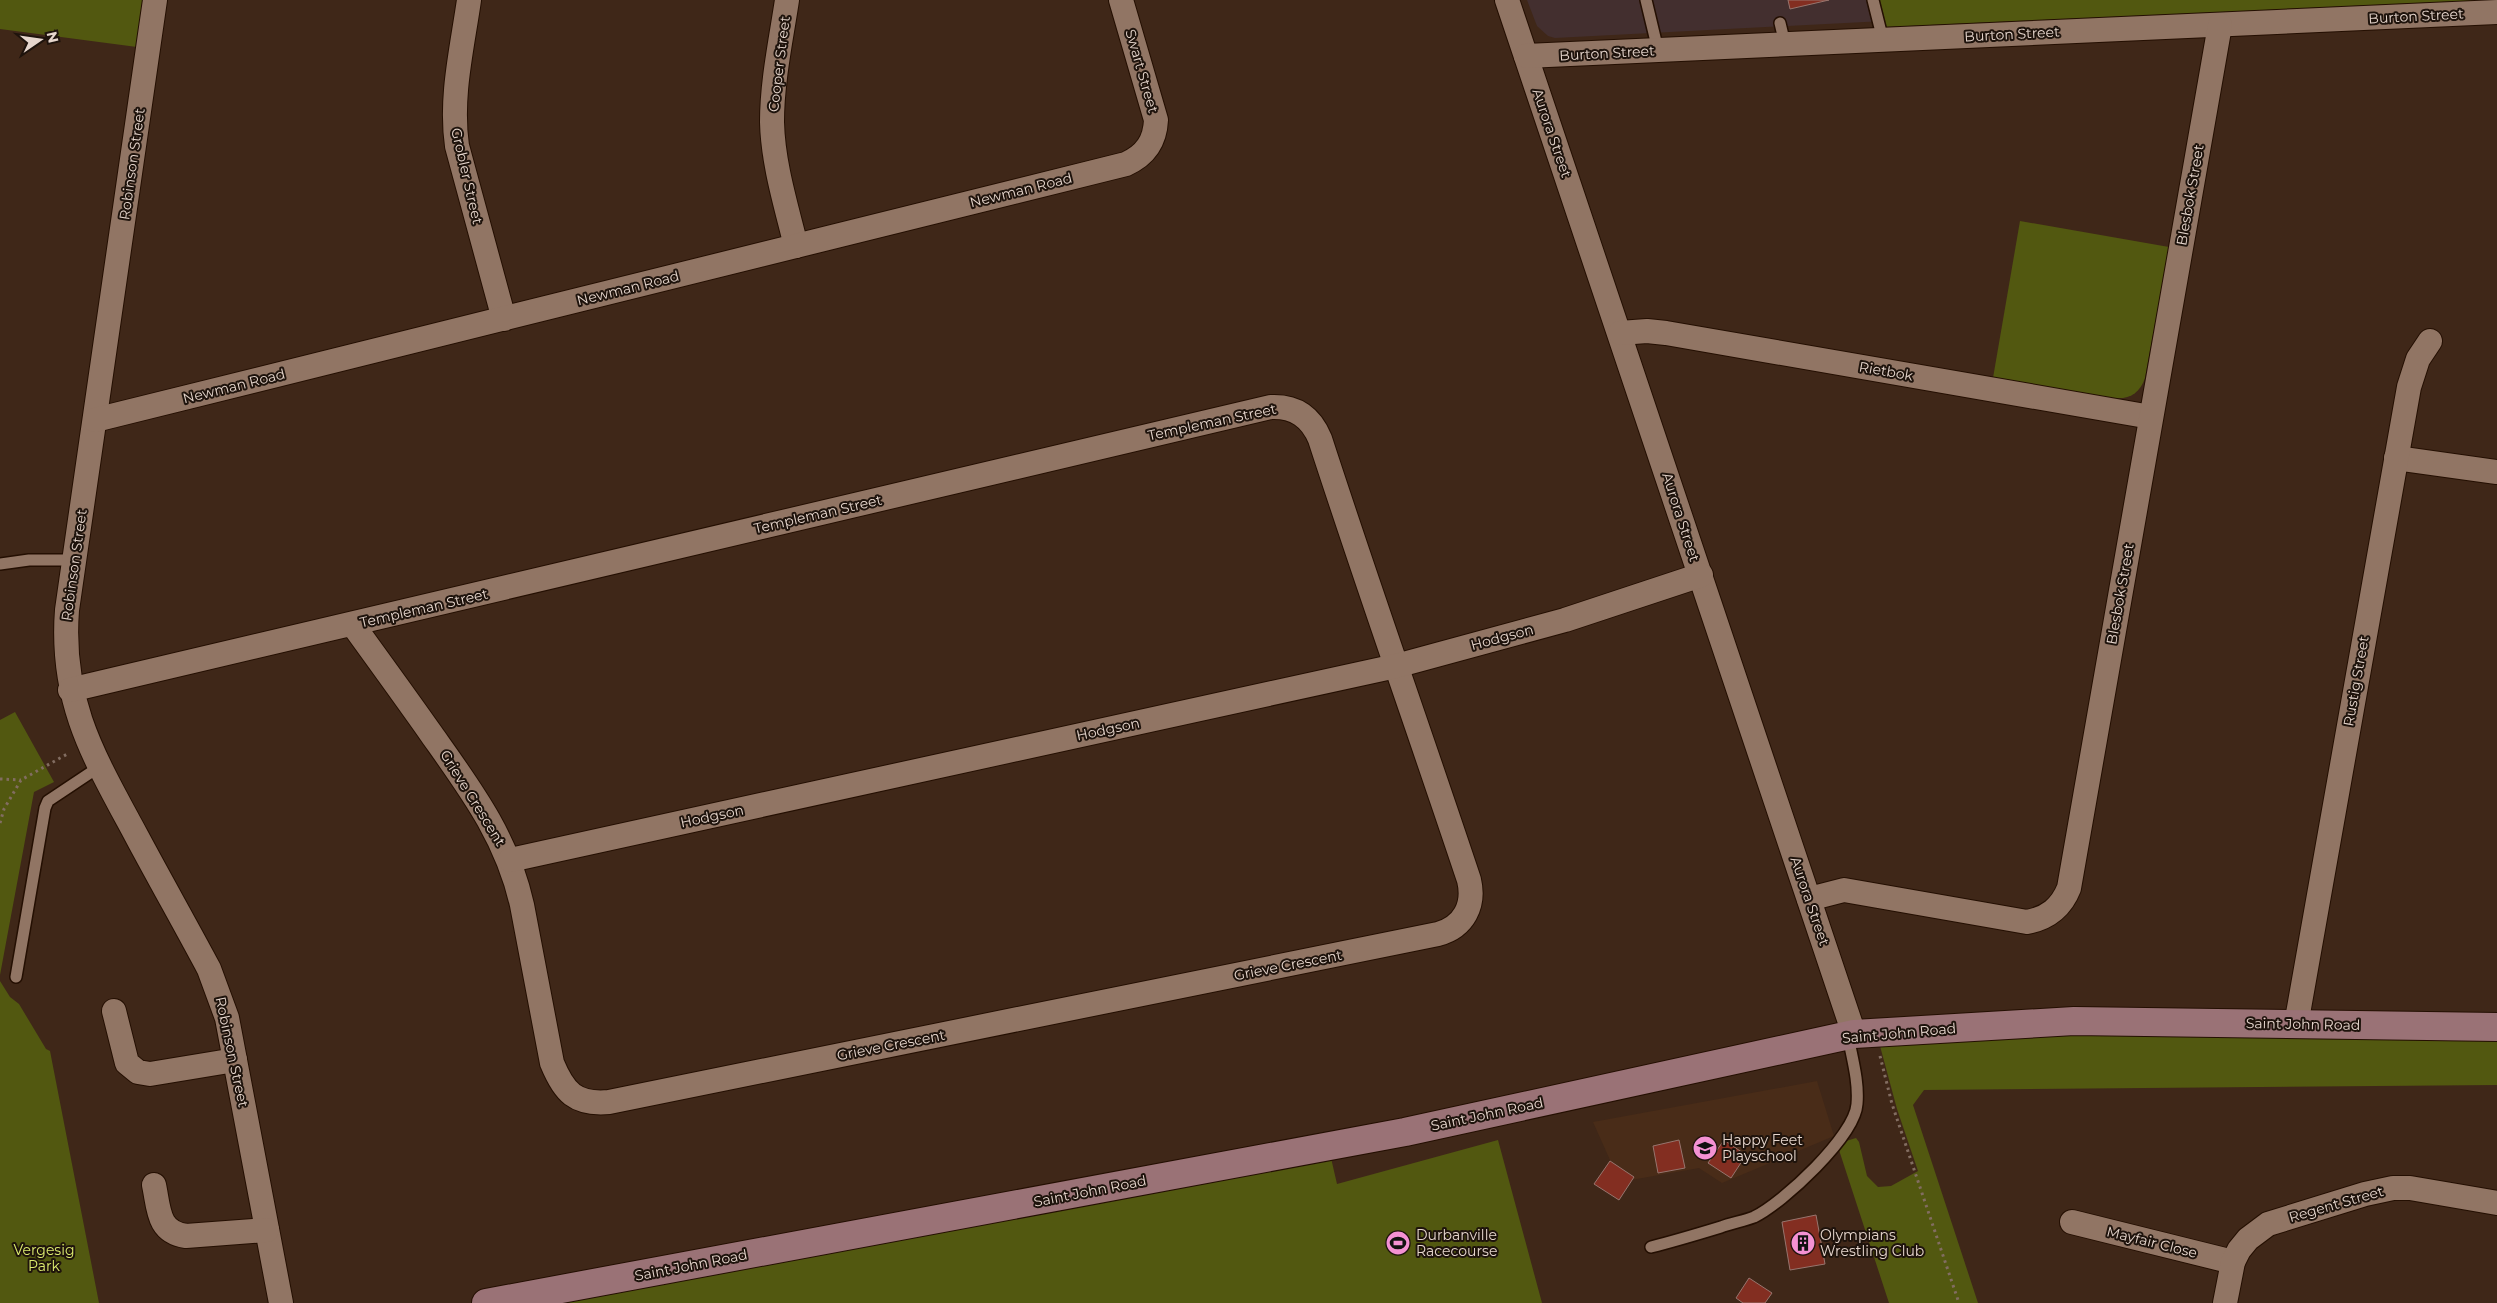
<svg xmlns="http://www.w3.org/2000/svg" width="2497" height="1303" viewBox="0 0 2497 1303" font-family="Montserrat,sans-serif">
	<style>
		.commercial { fill: #432f2f }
		.built { fill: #492c18 }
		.green { fill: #525810 }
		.building { fill: #832e21; stroke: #97756e }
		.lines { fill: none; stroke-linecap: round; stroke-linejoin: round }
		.service-casing { stroke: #240f02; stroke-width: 14 }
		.minor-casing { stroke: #240f02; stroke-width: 26 }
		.secondary-casing { stroke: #240f02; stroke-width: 30 }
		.path { stroke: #826d61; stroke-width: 3; stroke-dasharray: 2.5 4; stroke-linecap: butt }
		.service { stroke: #917564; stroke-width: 11 }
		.minor { stroke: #917564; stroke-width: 24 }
		.secondary { stroke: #9a7276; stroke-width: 28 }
		.labels { text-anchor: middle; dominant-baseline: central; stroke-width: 4; stroke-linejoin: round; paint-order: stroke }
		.street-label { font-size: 14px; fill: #e6d6cd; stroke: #1e130c }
		.poi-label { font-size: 14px; fill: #e6d6cd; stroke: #1e130c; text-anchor: start }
		.park-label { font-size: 14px; fill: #dceb6f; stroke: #1e130c }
	</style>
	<rect width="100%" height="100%" fill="#3f2718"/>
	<polygon class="commercial" points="1527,0 1879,0 1884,21 1555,38 1548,36 1537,26"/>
	<polygon class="built" points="1817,1081 1834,1136 1722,1183 1699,1168 1631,1180 1619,1200 1594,1184 1610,1160 1593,1122"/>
	<g class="green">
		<polygon points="0,0 143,0 137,47 0,29"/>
		<polygon points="1879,0 2485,0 1886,27"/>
		<path d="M2020,221L2169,247L2145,378C2140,393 2129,400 2113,398L1993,378Z"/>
		<polygon points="15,712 54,782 34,792 0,975 0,720"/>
		<polygon points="0,981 10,997 19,1004 46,1049 50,1051 99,1303 0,1303"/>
		<polygon points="2080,1035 2497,1040 2497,1085 1924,1090 1913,1105 1978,1303 1889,1303 1839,1150 1846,1141 1856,1138 1859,1142 1867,1176 1878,1187 1891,1186 1918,1171 1897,1109 1880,1046"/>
		<polygon points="1498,1140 1542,1303 549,1303 1331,1158 1337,1184"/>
	</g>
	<g class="building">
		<polygon points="1788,0 1829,0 1790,9"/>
		<polygon points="1679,1140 1685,1168 1658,1173 1653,1146"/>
		<polygon points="1724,1140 1746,1155 1731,1178 1708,1163"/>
		<polygon points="1610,1161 1634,1177 1619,1200 1594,1184"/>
		<polygon points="1816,1215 1825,1264 1790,1270 1782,1222"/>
		<polygon points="1749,1278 1772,1293 1765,1303 1743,1303 1736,1298"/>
	</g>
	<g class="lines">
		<defs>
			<g id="service">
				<polyline points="1646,0 1658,50"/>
				<polyline points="1873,0 1883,40"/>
				<polyline points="1780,23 1785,44"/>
				<polyline points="0,564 29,560 75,560"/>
				<polyline points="16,977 45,808 48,801 99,767"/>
				<path d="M1651,1247C1675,1241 1698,1234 1721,1227C1731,1223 1744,1221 1754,1217C1783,1203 1855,1136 1857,1104C1859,1081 1852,1058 1848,1036"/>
			</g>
			<g id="minor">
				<path d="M155,0L67,610C60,702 94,757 136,835C160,880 185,924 209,969L227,1018L281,1303"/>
				<path d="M469,0C462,49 450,97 457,146L504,319"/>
				<path d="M787,0C781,40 772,81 772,122C773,164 786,205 796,246"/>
				<polyline points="1507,0 1854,1034"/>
				<polyline points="1526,56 2497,12"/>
				<polyline points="1620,333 1647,331 1666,333 2151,417"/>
				<path d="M95,420L1126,164C1146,155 1155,141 1156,120L1121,0"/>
				<polyline points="2396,458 2497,472"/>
				<path d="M70,690L1271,407C1295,406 1311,417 1320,439C1368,587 1420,733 1469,880C1475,905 1464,927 1438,934L609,1102C575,1105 564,1092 552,1063L522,905C507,838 471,790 432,735C406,698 379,661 353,625"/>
				<polyline points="510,860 1396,666 1565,620 1701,575"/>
				<path d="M1809,899L1844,890L2027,922C2048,918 2061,908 2069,888L2220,25"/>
				<polyline points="114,1011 127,1063 138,1072 150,1074 235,1060"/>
				<polyline points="2296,1025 2409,387 2418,359 2430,341"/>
				<path d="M154,1185C159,1208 157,1232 186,1236L267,1230"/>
				<polyline points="2072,1222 2233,1262"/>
				<polyline points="2225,1303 2233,1262 2239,1250 2248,1239 2268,1224 2365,1194 2393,1188 2410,1188 2497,1203"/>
			</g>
			<polyline id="secondary" points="486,1303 1405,1132 1854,1034 2074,1021 2497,1027"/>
		</defs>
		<use href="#service" class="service-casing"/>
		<use href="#minor" class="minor-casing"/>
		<use href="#secondary" class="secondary-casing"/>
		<g class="path">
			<polyline points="0,779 21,780"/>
			<polyline points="0,823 4,809 21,780 69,753"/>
			<polyline points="1880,1056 1892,1104 1959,1303"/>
		</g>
		<use href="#service" class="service"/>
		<use href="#minor" class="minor"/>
		<use href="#secondary" class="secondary"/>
	</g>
	<defs>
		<symbol id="school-disc" viewBox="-11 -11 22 22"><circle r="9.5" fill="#f491d3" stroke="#1e130c"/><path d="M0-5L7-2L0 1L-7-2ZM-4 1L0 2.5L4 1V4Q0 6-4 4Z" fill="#111"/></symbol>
		<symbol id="stadium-disc" viewBox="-11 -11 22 22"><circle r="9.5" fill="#f491d3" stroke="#1e130c"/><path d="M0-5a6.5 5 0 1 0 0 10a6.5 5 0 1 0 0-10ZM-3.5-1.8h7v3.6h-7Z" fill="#111"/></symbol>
		<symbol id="building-disc" viewBox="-11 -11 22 22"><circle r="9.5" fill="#f491d3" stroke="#1e130c"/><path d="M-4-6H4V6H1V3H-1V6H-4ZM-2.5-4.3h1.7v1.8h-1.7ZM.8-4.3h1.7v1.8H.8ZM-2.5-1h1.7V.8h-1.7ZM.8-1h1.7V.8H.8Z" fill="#111"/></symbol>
	</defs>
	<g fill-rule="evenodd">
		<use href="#school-disc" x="1691" y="1134" width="28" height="28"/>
		<use href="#stadium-disc" x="1384" y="1229" width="28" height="28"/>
		<use href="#building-disc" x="1789" y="1229" width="28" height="28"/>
	</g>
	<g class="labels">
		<g class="street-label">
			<text transform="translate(2416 16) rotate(-3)">Burton Street</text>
			<text transform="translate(2012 34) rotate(-3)">Burton Street</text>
			<text transform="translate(1607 53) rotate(-3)">Burton Street</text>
			<text transform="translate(779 64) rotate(-83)">Cooper Street</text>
			<text transform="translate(1142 71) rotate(74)">Swart Street</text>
			<text transform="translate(1552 133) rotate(71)">Aurora Street</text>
			<text transform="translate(132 164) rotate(-82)">Robinson Street</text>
			<text transform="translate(467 176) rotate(77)">Grobler Street</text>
			<text transform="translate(1021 190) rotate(-14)">Newman Road</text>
			<text transform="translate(2190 195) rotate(-80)">Blesbok Street</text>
			<text transform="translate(628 288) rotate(-14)">Newman Road</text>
			<text transform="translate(1886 371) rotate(10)">Rietbok</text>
			<text transform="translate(234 386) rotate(-14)">Newman Road</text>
			<text transform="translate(1212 422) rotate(-12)">Templeman Street</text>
			<text transform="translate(818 514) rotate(-13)">Templeman Street</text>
			<text transform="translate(1681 517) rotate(72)">Aurora Street</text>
			<text transform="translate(74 565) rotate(-82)">Robinson Street</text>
			<text transform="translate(2120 594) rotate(-80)">Blesbok Street</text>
			<text transform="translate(424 608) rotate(-13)">Templeman Street</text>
			<text transform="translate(1502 637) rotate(-15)">Hodgson</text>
			<text transform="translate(2356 681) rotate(-80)">Rustig Street</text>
			<text transform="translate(1108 729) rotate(-12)">Hodgson</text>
			<text transform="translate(473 798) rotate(58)">Grieve Crescent</text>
			<text transform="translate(712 816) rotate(-12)">Hodgson</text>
			<text transform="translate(1810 901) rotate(71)">Aurora Street</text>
			<text transform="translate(1288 965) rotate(-11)">Grieve Crescent</text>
			<text transform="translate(2303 1024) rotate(1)">Saint John Road</text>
			<text transform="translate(1899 1033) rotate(-5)">Saint John Road</text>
			<text transform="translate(891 1045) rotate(-11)">Grieve Crescent</text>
			<text transform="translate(232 1052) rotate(78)">Robinson Street</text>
			<text transform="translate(1487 1114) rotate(-12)">Saint John Road</text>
			<text transform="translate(1090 1191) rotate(-11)">Saint John Road</text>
			<text transform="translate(2336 1204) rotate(-16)">Regent Street</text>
			<text transform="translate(2152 1242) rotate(14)">Mayfair Close</text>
			<text transform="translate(691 1265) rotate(-11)">Saint John Road</text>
		</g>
		<g class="poi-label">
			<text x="1722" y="1140">Happy Feet<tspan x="1722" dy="16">Playschool</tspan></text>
			<text x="1416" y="1235">Durbanville<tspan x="1416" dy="16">Racecourse</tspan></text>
			<text x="1820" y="1235">Olympians<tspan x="1820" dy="16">Wrestling Club</tspan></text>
		</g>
		<g class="park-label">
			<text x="44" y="1250">Vergesig<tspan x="44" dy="16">Park</tspan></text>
		</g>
	</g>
	<g transform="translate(40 40) rotate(77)" stroke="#1e130c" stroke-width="4" paint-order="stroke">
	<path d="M0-4L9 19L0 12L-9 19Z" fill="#e6d6cd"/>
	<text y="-8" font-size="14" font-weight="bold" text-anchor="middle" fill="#e6d6cd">N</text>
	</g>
</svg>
